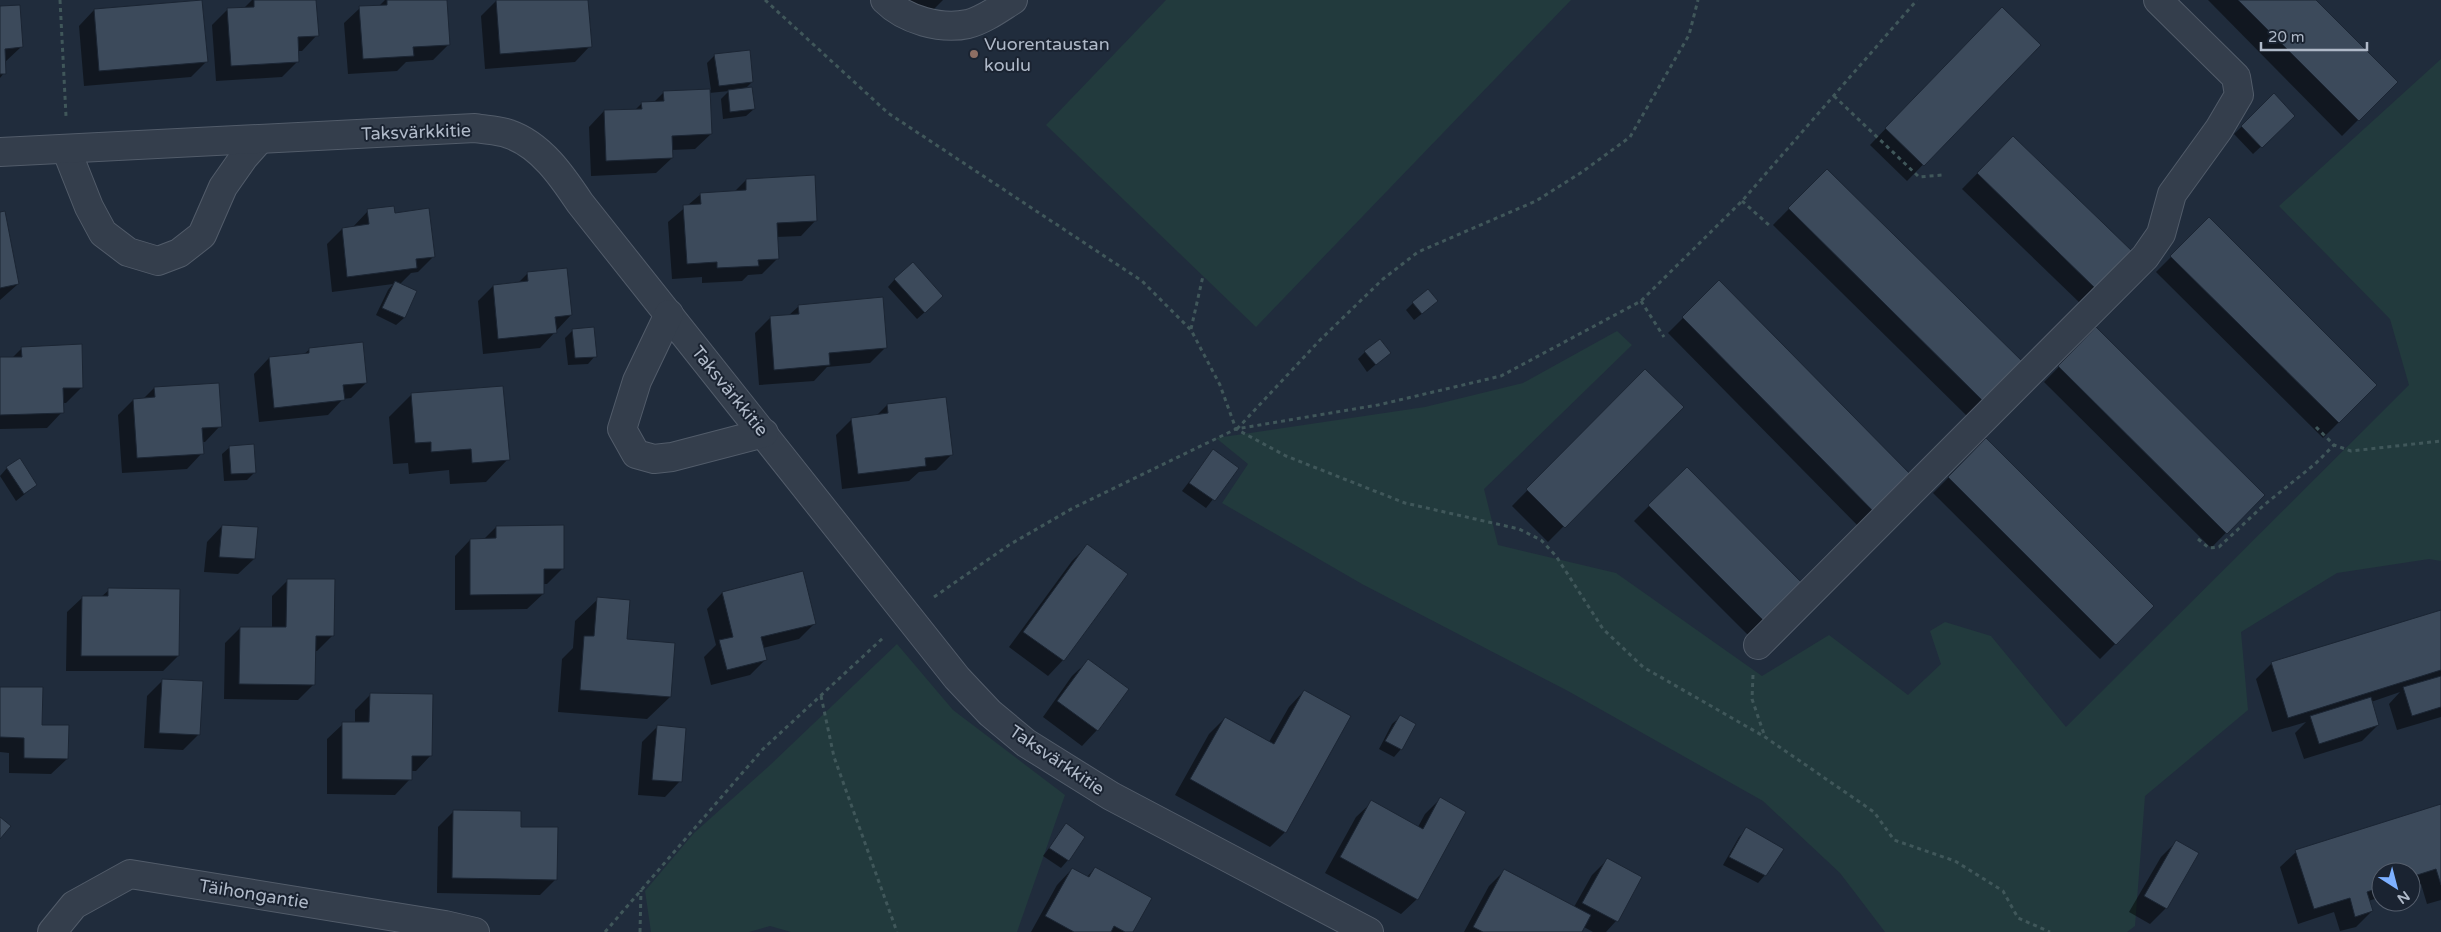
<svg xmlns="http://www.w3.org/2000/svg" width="2441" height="932" viewBox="0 0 2441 932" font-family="'Varela Round',sans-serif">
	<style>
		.green { fill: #223a3d }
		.shadow { fill: #0007 }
		.building { fill: #3c4a5b; stroke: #1b2533 }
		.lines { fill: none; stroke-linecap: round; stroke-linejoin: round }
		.minor-casing { stroke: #525c6a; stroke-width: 30 }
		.path { stroke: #40575a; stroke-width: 3; stroke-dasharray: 4 4; stroke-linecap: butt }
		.minor { stroke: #343e4c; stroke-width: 28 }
		.education-dot { fill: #8d6e63; stroke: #1a2331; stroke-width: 2 }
		.labels { text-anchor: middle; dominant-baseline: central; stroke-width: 4; stroke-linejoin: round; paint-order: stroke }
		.poi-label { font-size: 18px; fill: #afb9c8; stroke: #1a2331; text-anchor: start }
		.street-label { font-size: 18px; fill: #afb9c8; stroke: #1a2331 }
	</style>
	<rect width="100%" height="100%" fill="#202c3c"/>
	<g class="green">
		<polygon points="1166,0 1571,0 1256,327 1046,125"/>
		<polygon points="2441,59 2441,561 2429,559 2337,573 2241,632 2248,710 2145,796 2135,926 2127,932 1885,932 1840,873 1763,801 1568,691 1362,584 1222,503 1248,464 1216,438 1425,407 1523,383 1617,331 1632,345 1484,489 1498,545 1616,573 1762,676 1829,635 1908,695 1941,664 1930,631 1945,622 1991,636 2066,727 2409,385 2390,319 2279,206"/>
		<polygon points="897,644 953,710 1065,795 1017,932 791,932 770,926 749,932 651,932 645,891 694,833 768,767"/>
	</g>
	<g class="shadow">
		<polygon points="252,0 315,0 317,35 302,51 297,51 298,61 282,77 216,81 212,25 228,9 243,9"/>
		<polygon points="385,0 445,0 448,45 433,60 406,62 397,71 348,74 344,23 360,8 379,6"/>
		<polygon points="497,0 587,0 590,46 575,62 485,69 481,16"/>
		<polygon points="895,0 943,0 920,23"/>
		<polygon points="2208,0 2315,0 2396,82 2342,136"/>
		<polygon points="0,8 21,47 4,63 4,73 0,78"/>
		<polygon points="94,10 206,62 191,77 84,86 79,26"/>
		<polygon points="1986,24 2039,46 1907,181 1870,145"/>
		<polygon points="715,55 752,82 744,90 754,109 746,116 723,119 721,99 729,91 709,93 711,134 695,149 671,150 672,158 656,173 591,176 589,127 604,111 635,110 642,103 653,103 664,92 711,90 707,63"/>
		<polygon points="2274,95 2294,116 2253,154 2234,134"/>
		<polygon points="2013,137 2132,253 2082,305 1962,189"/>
		<polygon points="1827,170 2024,365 1970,419 1773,225"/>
		<polygon points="746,180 816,220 801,236 776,237 778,258 762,274 748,275 742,281 702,283 702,277 672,279 668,222 701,194 734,192"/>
		<polygon points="368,211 394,214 434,256 418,272 411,273 400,284 404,318 396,325 376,315 388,290 393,284 332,292 327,244 342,229 352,228"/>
		<polygon points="0,213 18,284 0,300"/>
		<polygon points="2209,219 2376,385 2323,438 2156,272"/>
		<polygon points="527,274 571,315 540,348 483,354 478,301 493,286 517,284"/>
		<polygon points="895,279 934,304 917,319 888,287"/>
		<polygon points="1719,282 1913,479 1862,530 1668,333"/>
		<polygon points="1413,303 1429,308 1414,320 1406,310"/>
		<polygon points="799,306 886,347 870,363 827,367 814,381 759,385 755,333 770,318 788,316"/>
		<polygon points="2096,329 2263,495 2211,548 2044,382"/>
		<polygon points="573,330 595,356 588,364 568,365 565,338"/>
		<polygon points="22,348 82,387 66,403 62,403 62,412 47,428 0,429 0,359 12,358"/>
		<polygon points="310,349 366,383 351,398 343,399 328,415 259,422 254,374 269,358 303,355"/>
		<polygon points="1365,352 1389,353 1367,372 1358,359"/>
		<polygon points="1645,371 1682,407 1548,542 1512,506"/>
		<polygon points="154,388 220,426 205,442 202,442 202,453 187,469 122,473 118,415 133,400 143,399"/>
		<polygon points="411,395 508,459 486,482 450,484 449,470 409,474 408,463 393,464 389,417"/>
		<polygon points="887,405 951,455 936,470 919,472 909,481 842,489 836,435 852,419 876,416"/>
		<polygon points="1986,440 2153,606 2100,659 1933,493"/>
		<polygon points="230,447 255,472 247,480 224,481 222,454"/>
		<polygon points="1213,451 1237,469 1206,508 1182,491"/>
		<polygon points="7,468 36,485 16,501 0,476"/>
		<polygon points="1687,468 1806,588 1753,640 1634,521"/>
		<polygon points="222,526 254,559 238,574 204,572 207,542"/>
		<polygon points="496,527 563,568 547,584 543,584 543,594 527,609 455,610 455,556 470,540 483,540"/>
		<polygon points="1087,546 1063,660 1048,676 1009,647 1072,561"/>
		<polygon points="802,573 815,623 799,639 763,648 766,659 750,675 711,685 704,657 716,645 707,609 722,593"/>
		<polygon points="288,580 333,635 317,651 314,651 314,684 298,700 224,699 225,643 240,628 272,628 272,596"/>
		<polygon points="109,590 178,656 163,671 66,671 67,612 83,597 101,597"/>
		<polygon points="598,599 625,640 670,697 647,719 558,712 562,659 573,648 575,621"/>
		<polygon points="2441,611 2441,717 2397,730 2389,704 2400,692 2371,702 2378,725 2362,741 2304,759 2295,733 2306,722 2272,732 2256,679 2271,664"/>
		<polygon points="1088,661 1097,730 1082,746 1043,717 1072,676"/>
		<polygon points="163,680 199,734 183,750 144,748 147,696"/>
		<polygon points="0,688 67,759 51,774 9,773 9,753 0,752"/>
		<polygon points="1304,691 1285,832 1270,847 1175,795 1209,734 1225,718 1269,742 1289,707"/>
		<polygon points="370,695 431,755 416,771 410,771 410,779 395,795 327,794 327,739 343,724 355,724 355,710"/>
		<polygon points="1400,717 1401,749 1394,757 1379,749 1392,724"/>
		<polygon points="657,727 680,781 665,797 638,795 642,742"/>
		<polygon points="1440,799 1417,899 1401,914 1325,873 1356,817 1372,802 1418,827 1425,814"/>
		<polygon points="2441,805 2441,900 2427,904 2421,884 2411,887 2411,872 2381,872 2381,897 2368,901 2372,911 2356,927 2340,931 2334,912 2298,924 2280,867 2296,852"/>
		<polygon points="454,811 520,828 555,880 540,895 437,893 438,827"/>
		<polygon points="1066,825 1068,860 1061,868 1043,856"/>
		<polygon points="1747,829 1765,875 1758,883 1723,865 1739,837"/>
		<polygon points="2176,842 2197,853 2166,908 2150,924 2129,912 2161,857"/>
		<polygon points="1607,860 1616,921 1606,932 1593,932 1584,927 1581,932 1464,932 1489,886 1504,871 1574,907 1592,875"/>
		<polygon points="1095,868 1131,932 1031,932 1057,885 1072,869 1087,877"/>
	</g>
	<g class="building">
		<polygon points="202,0 208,62 99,71 94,9"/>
		<polygon points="254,0 316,0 319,36 298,37 299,62 231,66 227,8 254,7"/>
		<polygon points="387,0 447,0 450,45 413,47 414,56 363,59 359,6 387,5"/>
		<polygon points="496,0 588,0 592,47 500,54"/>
		<polygon points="2238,0 2316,0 2398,82 2359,121"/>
		<polygon points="20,5 23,47 5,49 6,74 0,74 0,6"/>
		<polygon points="2002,7 2041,45 1924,166 1885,128"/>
		<polygon points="750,50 753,82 719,86 714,54"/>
		<polygon points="752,87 755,109 730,112 728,90"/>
		<polygon points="710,89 712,134 672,136 673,158 606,161 604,110 642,109 641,102 664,101 663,91"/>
		<polygon points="2274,93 2295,116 2262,148 2241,126"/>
		<polygon points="2013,136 2134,253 2098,291 1977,173"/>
		<polygon points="1827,169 2026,365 1987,405 1788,208"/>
		<polygon points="815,175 817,221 777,223 779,259 758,260 759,266 717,268 717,262 687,264 683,205 701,204 700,193 746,190 746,179"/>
		<polygon points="394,206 395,213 429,208 435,257 416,259 417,268 347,277 342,228 369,224 367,209"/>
		<polygon points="5,211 19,284 0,288 0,212"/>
		<polygon points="2209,217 2377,385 2339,423 2170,256"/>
		<polygon points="913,262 943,296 925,313 894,279"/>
		<polygon points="567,268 572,315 555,317 557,333 498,339 493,285 528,281 527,272"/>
		<polygon points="1719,280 1915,479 1878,516 1682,317"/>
		<polygon points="395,281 417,291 405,318 382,308"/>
		<polygon points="1428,289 1438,301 1422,314 1412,302"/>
		<polygon points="883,297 887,348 829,353 830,365 774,370 770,316 799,314 798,305"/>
		<polygon points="594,327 597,357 575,358 572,329"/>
		<polygon points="2096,327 2265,495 2227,534 2058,366"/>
		<polygon points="1380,339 1391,353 1376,365 1364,351"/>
		<polygon points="363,342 367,383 343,385 345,400 274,408 269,357 309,353 309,348"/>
		<polygon points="82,344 83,388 63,388 64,413 0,415 0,357 22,357 21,347"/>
		<polygon points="1645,369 1684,407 1565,528 1526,489"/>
		<polygon points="219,383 222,427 202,428 204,454 137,458 133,399 155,397 154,387"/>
		<polygon points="503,386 510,460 472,463 471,449 431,452 431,442 415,443 411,393"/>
		<polygon points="946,397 953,455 925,458 926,466 858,474 851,418 888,413 887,404"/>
		<polygon points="1986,438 2154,606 2116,645 1948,477"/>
		<polygon points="254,444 256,473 231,474 229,446"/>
		<polygon points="1213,449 1239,468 1215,501 1189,483"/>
		<polygon points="20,458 37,485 24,494 6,467"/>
		<polygon points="1687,467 1807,588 1769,626 1648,505"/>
		<polygon points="222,525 258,527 255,559 219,557"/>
		<polygon points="564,525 564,569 544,569 544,594 470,595 470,539 496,538 496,526"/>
		<polygon points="1087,544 1128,574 1064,661 1023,632"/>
		<polygon points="803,571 816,624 761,637 767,660 727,670 719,640 733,637 722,592"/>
		<polygon points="287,579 335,579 334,636 316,636 315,685 239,684 240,627 286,627"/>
		<polygon points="108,588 180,589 179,656 81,656 82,596 108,596"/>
		<polygon points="597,597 630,600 627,639 675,643 671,697 580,690 584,636 594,636"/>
		<polygon points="2441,610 2441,670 2288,718 2271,662"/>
		<polygon points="1088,659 1129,689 1098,731 1057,701"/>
		<polygon points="2441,676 2441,707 2412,716 2403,687"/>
		<polygon points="162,679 203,681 200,735 159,733"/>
		<polygon points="0,687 43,687 42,725 69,725 68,759 24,758 24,738 0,737"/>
		<polygon points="1304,690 1351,716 1286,833 1190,779 1225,717 1274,744"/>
		<polygon points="370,693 433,694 432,756 412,756 412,780 342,779 342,722 369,722"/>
		<polygon points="2371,697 2379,725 2319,744 2310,716"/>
		<polygon points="1400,715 1416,724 1402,750 1385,741"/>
		<polygon points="657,725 686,728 682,782 652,780"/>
		<polygon points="1440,797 1466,812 1418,900 1340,857 1371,800 1423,829"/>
		<polygon points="2441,804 2441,885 2436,869 2411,877 2411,872 2381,872 2381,887 2367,892 2373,911 2355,917 2350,898 2314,909 2295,850"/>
		<polygon points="453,810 521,811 521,827 558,827 557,880 452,878"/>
		<polygon points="0,817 11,826 0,839"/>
		<polygon points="1066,823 1085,837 1069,861 1049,848"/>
		<polygon points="1746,827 1784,849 1766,876 1729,857"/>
		<polygon points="2176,840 2199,853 2167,909 2144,896"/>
		<polygon points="1607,858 1642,877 1618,922 1582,903"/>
		<polygon points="1095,867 1152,898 1133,932 1125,932 1114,926 1111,932 1074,932 1045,916 1072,868 1089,877"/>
		<polygon points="1504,869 1591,915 1582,932 1483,932 1473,927"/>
	</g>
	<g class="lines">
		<defs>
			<g id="minor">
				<path d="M885,0C905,20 941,30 968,24C984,20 1000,8 1013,0"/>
				<polyline points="66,149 89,207 103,233 128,252 158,261 179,253 202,235 223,187 244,157 260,139"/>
				<path d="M0,152L475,128C486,130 499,130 509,134C541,145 562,176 580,203L957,678L990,713L1026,743L1111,796L1369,932"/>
				<polyline points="669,314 637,381 622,429 636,454 654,459 672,457 764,433"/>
				<polyline points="1758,645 2145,257 2161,234 2172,194 2219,129 2239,95 2236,77 2158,0"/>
				<polyline points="52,932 74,905 130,874 445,925 475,932"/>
			</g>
		</defs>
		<use href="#minor" class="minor-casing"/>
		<g class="path">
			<polyline points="60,0 66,116"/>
			<polyline points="765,0 888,113 1142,281 1191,330 1220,385 1236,429 1286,456 1405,503 1519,529 1541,540 1556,556 1603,629 1643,667 1765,737 1874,812 1894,840 1955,861 2003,891 2018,918 2050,932"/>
			<polyline points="1834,96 1919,177 1942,175"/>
			<polyline points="1742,201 1770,226"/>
			<polyline points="1641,301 1664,337"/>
			<polyline points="1191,329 1203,276"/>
			<polyline points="2316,427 2334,445 2351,451 2441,441"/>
			<polyline points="1237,429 1320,340 1383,279 1418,252 1536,201 1582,172 1630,137 1689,35 1698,0"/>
			<polyline points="2198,539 2209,548 2219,547 2264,505 2315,464 2334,445"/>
			<polyline points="934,597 1009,545 1073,508 1236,429 1378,405 1501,376 1641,301 1742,201 1917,0"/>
			<polyline points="1753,675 1752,699 1765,737"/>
			<polyline points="821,696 834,757 897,932"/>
			<polyline points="605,932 763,749 884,637"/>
			<polyline points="640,932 641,890"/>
		</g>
		<use href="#minor" class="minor"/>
	</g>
	<circle class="education-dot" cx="974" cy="54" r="5"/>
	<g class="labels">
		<g class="poi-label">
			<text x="984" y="44">Vuorentaustan<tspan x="984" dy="21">koulu</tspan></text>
		</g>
		<g class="street-label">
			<text transform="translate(416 132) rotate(-2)">Taksvärkkitie</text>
			<text transform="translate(730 391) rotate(51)">Taksvärkkitie</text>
			<text transform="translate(1057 760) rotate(34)">Taksvärkkitie</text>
			<text transform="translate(254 894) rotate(9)">Täihongantie</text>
		</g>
	</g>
	<g transform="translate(2396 887) rotate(144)"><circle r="24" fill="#1a2331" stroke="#565f6d"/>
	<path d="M0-4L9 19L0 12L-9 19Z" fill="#7db0ff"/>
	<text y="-8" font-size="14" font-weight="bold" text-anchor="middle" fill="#afb9c8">N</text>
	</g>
	<path d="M2261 42v8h106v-8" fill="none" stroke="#afb9c8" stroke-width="2.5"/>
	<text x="2268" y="42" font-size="15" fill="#afb9c8" stroke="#1a2331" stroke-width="4" paint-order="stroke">20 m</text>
</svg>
